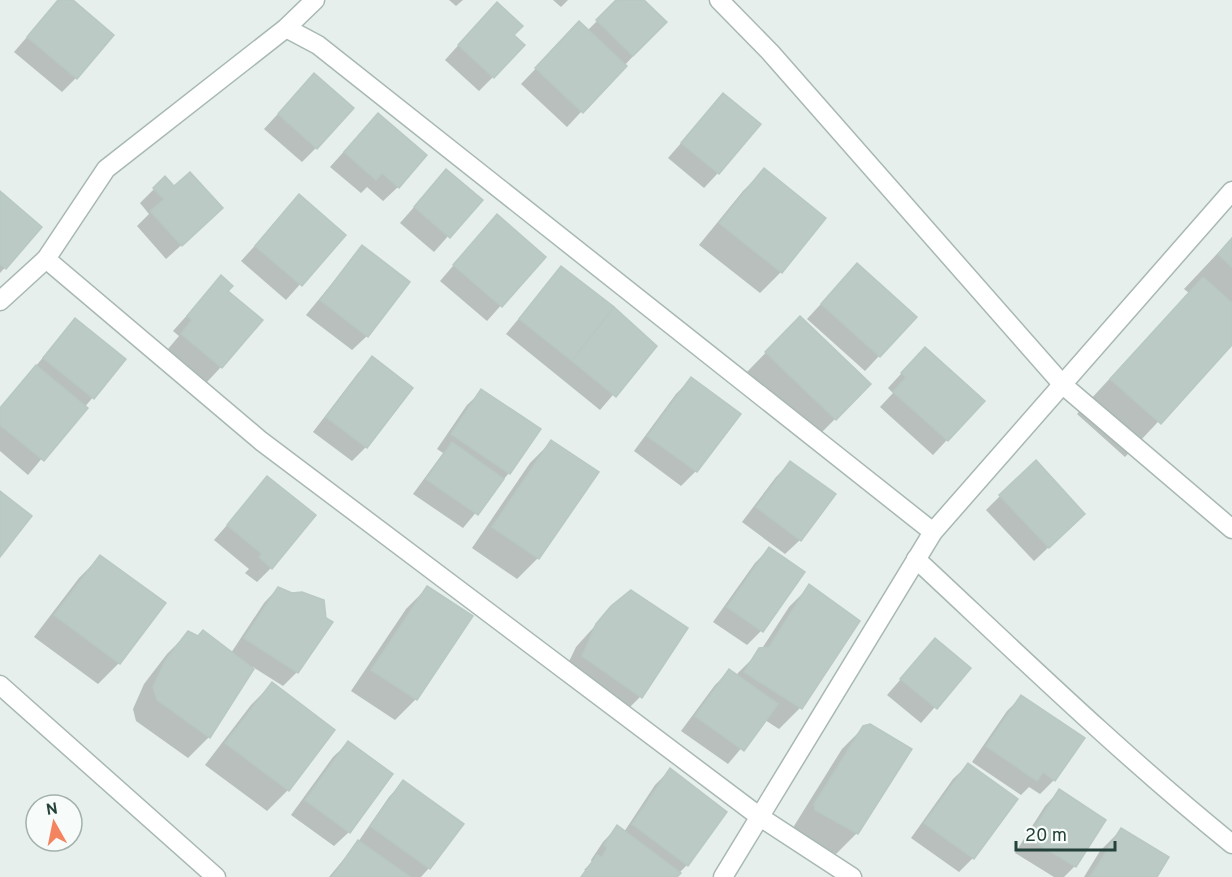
<svg xmlns="http://www.w3.org/2000/svg" width="1232" height="877" viewBox="0 0 1232 877" font-family="Overpass,sans-serif">
	<style>
		.shadow { fill: #0003 }
		.building { fill: #bbcac4; stroke: #b8c9c2; stroke-width: 1.5 }
		.lines { fill: none; stroke-linecap: round; stroke-linejoin: round }
		.minor-casing { stroke: #a8b8b2; stroke-width: 21 }
		.minor { stroke: #fff; stroke-width: 18 }
	</style>
	<rect width="100%" height="100%" fill="#e6efeb"/>
	<g class="shadow">
		<polygon points="59,0 71,0 76,78 62,92 14,52"/>
		<polygon points="449,0 463,0 456,6"/>
		<polygon points="553,0 568,0 561,7"/>
		<polygon points="618,0 642,0 665,22 567,127 521,84 565,38 587,31"/>
		<polygon points="482,19 493,77 479,91 445,60"/>
		<polygon points="300,90 316,148 302,162 264,129"/>
		<polygon points="723,95 718,173 704,188 668,158"/>
		<polygon points="364,129 398,187 383,201 367,187 361,193 330,167"/>
		<polygon points="764,170 781,272 760,293 699,245 743,191"/>
		<polygon points="446,171 480,200 434,252 400,223"/>
		<polygon points="174,188 206,223 166,259 137,226 149,214 140,203 154,189"/>
		<polygon points="0,193 40,228 0,273"/>
		<polygon points="299,197 344,235 286,300 241,261"/>
		<polygon points="483,231 544,257 487,321 440,281"/>
		<polygon points="1232,238 1232,343 1125,457 1077,414 1189,293 1184,289"/>
		<polygon points="362,247 367,336 352,350 306,315"/>
		<polygon points="561,268 655,346 600,410 506,334"/>
		<polygon points="221,277 226,291 221,367 207,382 168,349 179,336 173,331"/>
		<polygon points="843,280 879,356 865,371 807,319"/>
		<polygon points="75,320 124,360 28,475 0,451 0,408"/>
		<polygon points="779,339 835,419 814,440 745,374"/>
		<polygon points="372,358 366,447 352,461 313,432 358,373"/>
		<polygon points="911,363 983,401 933,455 880,407 893,393 888,388"/>
		<polygon points="691,379 739,415 696,471 681,486 634,451 676,394"/>
		<polygon points="482,391 509,473 463,528 413,494 443,453 437,449 467,405"/>
		<polygon points="551,442 538,558 517,579 472,548 530,463"/>
		<polygon points="790,463 800,540 785,554 742,522 776,477"/>
		<polygon points="268,478 271,568 257,582 245,573 249,569 214,540"/>
		<polygon points="1000,496 1069,528 1034,561 986,510"/>
		<polygon points="769,549 761,631 747,645 713,622 755,563"/>
		<polygon points="100,557 119,663 98,684 34,637 79,578"/>
		<polygon points="810,586 800,708 779,729 765,720 728,764 681,731 715,685 729,671 736,675 761,650 789,607"/>
		<polygon points="278,588 297,672 283,686 253,667 209,737 188,758 136,721 133,709 144,684 167,654 188,633 231,653 264,603"/>
		<polygon points="427,588 416,699 395,720 351,691 406,609"/>
		<polygon points="612,607 686,629 640,697 619,718 561,678 576,647"/>
		<polygon points="935,640 969,668 921,723 887,695"/>
		<polygon points="272,684 333,730 288,790 267,811 205,765 251,705"/>
		<polygon points="1021,697 1054,780 1040,794 1029,787 1021,795 972,762 1007,711"/>
		<polygon points="863,728 857,833 836,854 795,831 794,826 842,749"/>
		<polygon points="348,743 349,832 334,846 291,815 333,757"/>
		<polygon points="968,765 973,858 959,872 911,838 953,779"/>
		<polygon points="670,770 725,812 687,865 675,877 583,877 588,870 584,870 592,862 591,860 603,842 617,827 624,832 655,785"/>
		<polygon points="403,782 461,824 429,868 421,877 329,877 358,842 389,797"/>
		<polygon points="1059,791 1104,820 1075,866 1064,877 1054,877 1015,853 1045,806"/>
		<polygon points="1121,830 1155,877 1084,877 1100,851"/>
	</g>
	<g class="building">
		<polygon points="58,0 73,0 114,35 77,79 27,37"/>
		<polygon points="616,0 644,0 667,22 633,56 596,20"/>
		<polygon points="497,2 523,26 514,35 525,45 494,78 458,45"/>
		<polygon points="579,21 627,66 583,113 535,68"/>
		<polygon points="314,73 354,108 317,149 278,114"/>
		<polygon points="723,93 761,124 719,174 681,143"/>
		<polygon points="378,113 427,155 399,188 382,173 376,180 344,152"/>
		<polygon points="764,168 826,218 782,273 719,223"/>
		<polygon points="446,169 483,200 450,238 414,207"/>
		<polygon points="190,172 223,208 182,246 150,211 164,199 153,188 165,176 174,186"/>
		<polygon points="0,191 42,227 6,269 0,264"/>
		<polygon points="299,194 346,235 302,286 255,246"/>
		<polygon points="497,214 546,257 502,307 453,265"/>
		<polygon points="1232,238 1232,267 1218,254"/>
		<polygon points="362,245 410,282 368,337 320,300"/>
		<polygon points="857,263 917,317 880,357 821,304"/>
		<polygon points="561,266 614,307 572,361 519,319"/>
		<polygon points="221,275 233,286 228,291 263,320 222,368 181,334 192,320 187,316"/>
		<polygon points="1203,277 1232,303 1232,345 1161,424 1110,379"/>
		<polygon points="614,307 657,346 616,397 572,361"/>
		<polygon points="800,316 871,384 836,420 765,352"/>
		<polygon points="75,318 126,359 94,399 43,358"/>
		<polygon points="925,347 985,401 948,441 893,392 906,377 901,373"/>
		<polygon points="372,356 413,388 367,448 326,417"/>
		<polygon points="36,365 88,408 44,461 0,425 0,408"/>
		<polygon points="691,377 741,414 697,472 647,436"/>
		<polygon points="481,389 541,429 510,474 451,434"/>
		<polygon points="551,440 599,472 539,559 492,527"/>
		<polygon points="452,442 504,479 478,515 426,479"/>
		<polygon points="1036,460 1085,514 1049,548 999,495"/>
		<polygon points="790,461 836,494 801,541 756,507"/>
		<polygon points="267,476 316,515 272,569 259,557 262,554 227,525"/>
		<polygon points="0,491 32,516 0,557"/>
		<polygon points="769,547 805,572 763,632 727,607"/>
		<polygon points="100,555 166,603 120,664 54,615"/>
		<polygon points="809,584 860,621 802,709 744,672 759,648 769,647"/>
		<polygon points="427,586 473,616 417,700 371,670"/>
		<polygon points="278,587 292,593 302,592 324,600 326,618 333,622 298,673 244,638"/>
		<polygon points="631,590 688,628 642,698 582,656 596,624 611,606"/>
		<polygon points="203,630 254,669 210,738 157,700 153,687 165,661 188,631 198,636"/>
		<polygon points="935,638 971,668 937,709 900,679"/>
		<polygon points="729,669 778,704 744,751 695,716"/>
		<polygon points="272,682 335,730 289,791 225,743"/>
		<polygon points="1021,695 1085,738 1055,781 1043,772 1037,781 986,746"/>
		<polygon points="870,724 912,749 858,834 815,810 814,804 863,726"/>
		<polygon points="348,741 393,774 350,833 305,800"/>
		<polygon points="968,763 1018,799 974,859 924,823"/>
		<polygon points="670,768 727,812 688,866 632,824"/>
		<polygon points="403,780 464,824 430,869 370,826"/>
		<polygon points="1059,789 1106,820 1076,867 1028,838"/>
		<polygon points="617,825 681,873 677,877 581,877 597,855 602,857 607,848 604,845"/>
		<polygon points="1121,828 1169,857 1157,877 1090,877"/>
		<polygon points="358,840 410,877 332,877"/>
	</g>
	<g class="lines">
		<defs>
			<g id="minor">
				<polyline points="719,0 770,52 1063,385 1232,529"/>
				<polyline points="286,28 318,45 933,532"/>
				<polyline points="46,259 261,441 760,817 852,877"/>
				<polyline points="0,301 46,259 106,169 286,28 315,0"/>
				<path d="M916,559C1020,656 1122,755 1232,844"/>
				<polyline points="0,685 216,877"/>
				<polyline points="723,877 933,532 1232,191"/>
			</g>
		</defs>
		<use href="#minor" class="minor-casing"/>
		<use href="#minor" class="minor"/>
	</g>
	<g transform="translate(54 823) rotate(351)"><circle r="28" fill="#f7fbf9" stroke="#a3b1ad" stroke-width="1.5"/>
	<path d="M0-4.5L10 22L0 15L-10 22Z" fill="#f4845f"/>
	<text y="-9" font-size="16" font-weight="bold" text-anchor="middle" fill="#24423a">N</text>
	</g>
	<path d="M1016 841v9h99v-9" fill="none" stroke="#24423a" stroke-width="3"/>
	<text x="1025" y="841" font-size="18" fill="#24423a" stroke="#f7fbf9" stroke-width="4.5" paint-order="stroke">20 m</text>
</svg>
